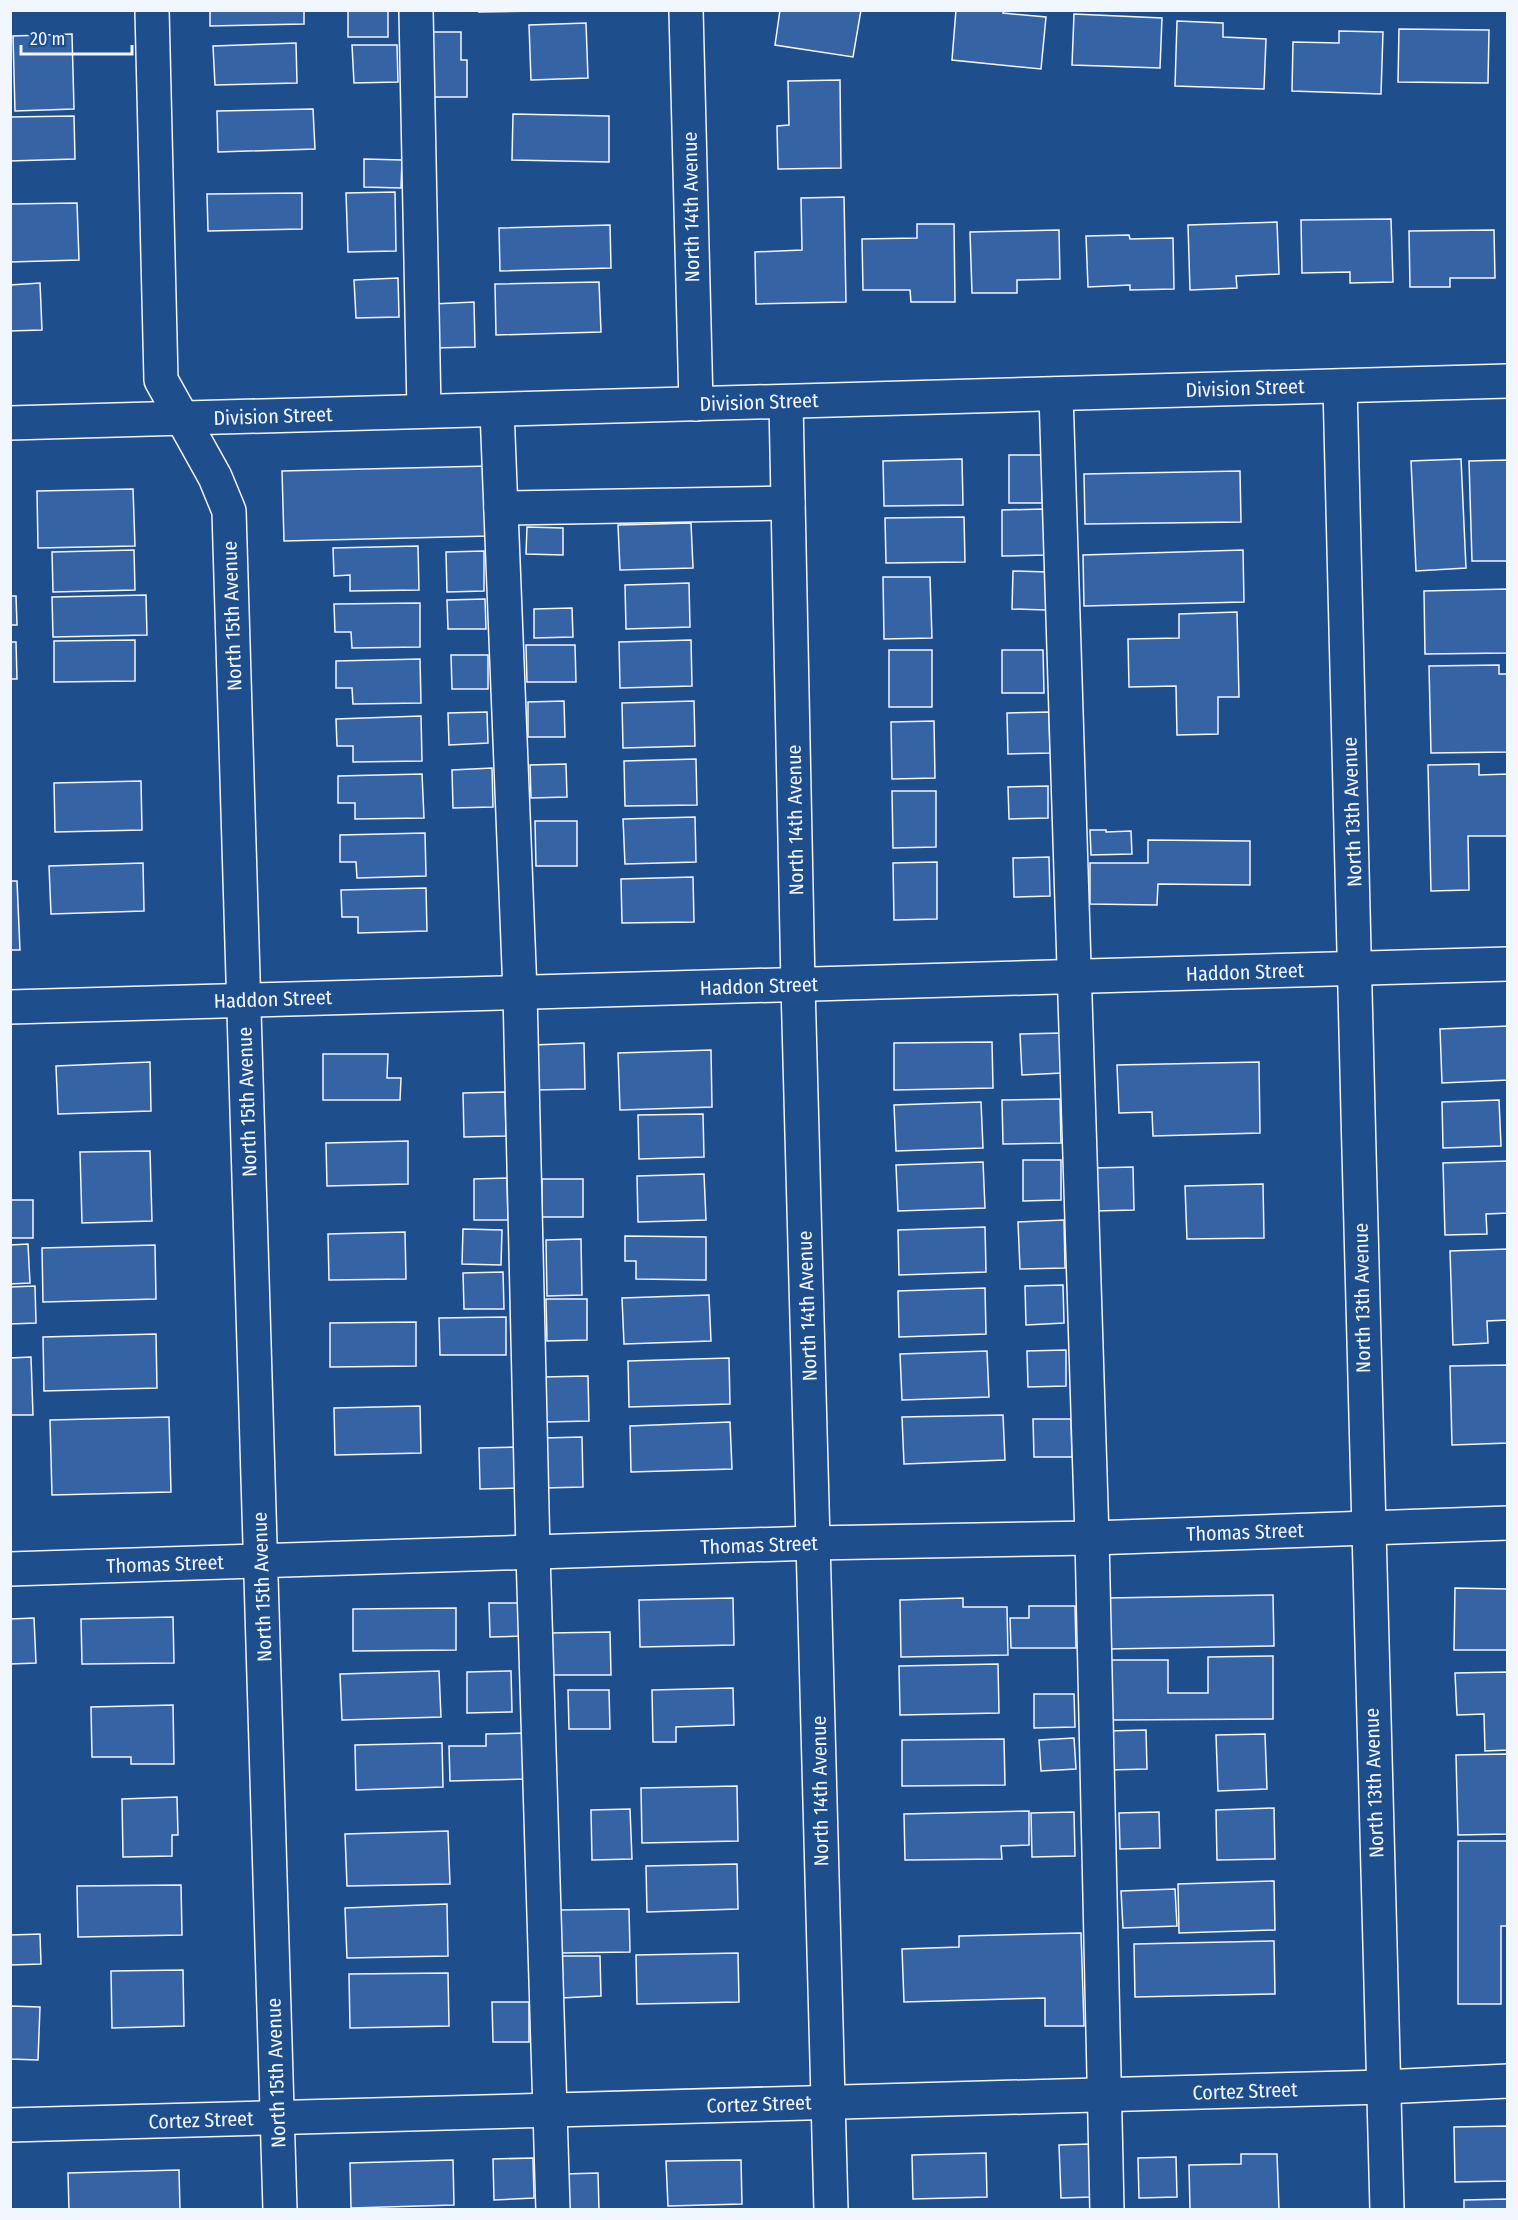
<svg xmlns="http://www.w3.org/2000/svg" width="1518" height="2220" viewBox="0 0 1518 2220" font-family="'Fira Sans Condensed',sans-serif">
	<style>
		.building { fill: #3563a3; stroke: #f2f6ff; stroke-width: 1.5 }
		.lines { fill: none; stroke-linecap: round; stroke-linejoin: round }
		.minor-casing { stroke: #f2f6ff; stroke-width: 36 }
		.minor { stroke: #1f4e8c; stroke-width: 33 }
		.labels { text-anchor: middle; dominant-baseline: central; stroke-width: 4.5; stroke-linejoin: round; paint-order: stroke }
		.street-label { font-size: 20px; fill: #f2f6ff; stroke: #1f4e8c }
	</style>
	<rect width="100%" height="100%" fill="#1f4e8c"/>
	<g class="building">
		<polygon points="210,10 304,10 304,24 210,26"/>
		<rect x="348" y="10" width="40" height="27"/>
		<polygon points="479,10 537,10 537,11 479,12"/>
		<polygon points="780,10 861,10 853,57 775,45"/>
		<polygon points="956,10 1004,10 1003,13 1046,17 1041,69 952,60"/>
		<polygon points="1074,14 1162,18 1160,68 1072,65"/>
		<polygon points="1177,21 1223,23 1223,37 1266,39 1264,89 1175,86"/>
		<polygon points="586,23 588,78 531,80 529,25"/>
		<polygon points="1399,29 1489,30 1488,83 1398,82"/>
		<polygon points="1339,31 1383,32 1381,94 1292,91 1293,42 1339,43"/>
		<polygon points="431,32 461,32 461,60 467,60 467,97 432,97"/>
		<polygon points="72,34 74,109 15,111 13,36"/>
		<polygon points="296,43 297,83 215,85 213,46"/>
		<polygon points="352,45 397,45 398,82 354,83"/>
		<polygon points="840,80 841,168 778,169 777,126 789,125 788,81"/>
		<polygon points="313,109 315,149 218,152 217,111"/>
		<polygon points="513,114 609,116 609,162 512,160"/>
		<polygon points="74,116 75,159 10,161 10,117"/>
		<polygon points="364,159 402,160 401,188 364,187"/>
		<polygon points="395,192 396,251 348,252 346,193"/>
		<polygon points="302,193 302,229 208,231 207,194"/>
		<polygon points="844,197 846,302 756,304 755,252 802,250 801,198"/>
		<polygon points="77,203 79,260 10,262 10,204"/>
		<polygon points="1391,219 1393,282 1350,283 1350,272 1302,273 1301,220"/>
		<polygon points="1277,222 1279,274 1236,276 1237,288 1190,290 1188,225"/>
		<polygon points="917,224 954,224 955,302 911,302 910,290 863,290 862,239 917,238"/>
		<polygon points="610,225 611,268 500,271 499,228"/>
		<polygon points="1059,230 1060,279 1017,280 1017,293 972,293 970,232"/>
		<polygon points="1494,230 1495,278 1450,278 1450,287 1410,287 1409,231"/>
		<polygon points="1129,235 1130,239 1173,238 1174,289 1130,290 1130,285 1088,287 1086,236"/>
		<polygon points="398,278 399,317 356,318 354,280"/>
		<polygon points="599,282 601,332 496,335 495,284"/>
		<polygon points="40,283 42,330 10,331 10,285"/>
		<polygon points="474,302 475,347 434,348 433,304"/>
		<rect x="1009" y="455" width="33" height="48"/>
		<polygon points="962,459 963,505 884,506 883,461"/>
		<polygon points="1461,459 1466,568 1416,571 1411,461"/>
		<polygon points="1508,460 1508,561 1472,561 1469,461"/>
		<polygon points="489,466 490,536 284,541 282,471"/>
		<polygon points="1240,471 1241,522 1085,524 1084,474"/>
		<polygon points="133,489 135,546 38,548 37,491"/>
		<polygon points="1044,509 1045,555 1002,556 1002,510"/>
		<polygon points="964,517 965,562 886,563 885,518"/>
		<polygon points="691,523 693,568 620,570 618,525"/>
		<polygon points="527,527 563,528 563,555 526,554"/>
		<polygon points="418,546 419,590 350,591 350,575 334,576 333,548"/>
		<polygon points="134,550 135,590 53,592 52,552"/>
		<polygon points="1243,550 1244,602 1084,606 1083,555"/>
		<polygon points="484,551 484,591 447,592 446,552"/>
		<polygon points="1013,571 1047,572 1046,610 1012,609"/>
		<polygon points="883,577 930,577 932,638 884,639"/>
		<polygon points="689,583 690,627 626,629 625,585"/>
		<polygon points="1508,589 1508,653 1425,654 1424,591"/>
		<polygon points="146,595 147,635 53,637 52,597"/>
		<polygon points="10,596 16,596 17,625 10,625"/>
		<polygon points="485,599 486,629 448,629 447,600"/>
		<polygon points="420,603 420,647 352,648 351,632 335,632 334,604"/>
		<polygon points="572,608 573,637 534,638 534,609"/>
		<polygon points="1237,612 1239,697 1218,697 1218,734 1177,735 1176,686 1129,687 1128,639 1179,638 1179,614"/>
		<polygon points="135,640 135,681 54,682 54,641"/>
		<polygon points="691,640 692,686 620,688 619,642"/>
		<polygon points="10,642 16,642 17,679 10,679"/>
		<polygon points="526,645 575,645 576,682 527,682"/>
		<rect x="889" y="650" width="43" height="57"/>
		<polygon points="1002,650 1043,650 1044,693 1002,693"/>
		<polygon points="451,655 488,655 488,689 452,689"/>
		<polygon points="420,659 421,703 353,704 352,688 336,688 336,661"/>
		<polygon points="1499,665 1499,674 1508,674 1508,752 1431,753 1429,666"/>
		<polygon points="564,701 565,737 528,737 528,702"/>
		<polygon points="694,701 695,746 623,748 622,703"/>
		<polygon points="487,712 488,743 449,745 448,713"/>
		<polygon points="1049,712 1050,753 1008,754 1007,713"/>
		<polygon points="421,716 422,761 353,762 353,746 337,746 336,719"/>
		<polygon points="934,721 935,778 892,779 891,722"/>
		<polygon points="696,759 697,805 625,806 624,761"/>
		<polygon points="566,764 567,797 531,798 530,765"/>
		<polygon points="1479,764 1479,775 1508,774 1508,836 1468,836 1469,890 1431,891 1428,765"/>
		<polygon points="492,768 493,807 453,808 452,770"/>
		<polygon points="422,774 424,818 355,819 355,803 338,803 338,776"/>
		<polygon points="141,781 142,830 55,832 54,783"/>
		<polygon points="1048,786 1048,818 1009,819 1008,787"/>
		<polygon points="892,791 936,791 936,847 893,848"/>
		<polygon points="695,817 696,862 625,864 623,819"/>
		<polygon points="535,821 577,821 577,866 536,866"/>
		<polygon points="1090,830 1106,830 1106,832 1131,831 1132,854 1091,855"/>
		<polygon points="425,833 426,876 357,878 356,862 340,862 340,835"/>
		<polygon points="1148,840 1250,841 1250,885 1158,884 1157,905 1090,904 1090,863 1148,863"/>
		<polygon points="1049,857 1050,896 1014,897 1013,858"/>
		<polygon points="937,862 937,919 894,920 893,863"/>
		<polygon points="143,863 144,911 51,914 49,866"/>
		<polygon points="693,877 694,922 622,923 621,879"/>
		<polygon points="10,881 17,881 20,950 10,950"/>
		<polygon points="426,888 427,931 358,933 358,917 342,917 341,890"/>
		<polygon points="1508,1026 1508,1080 1442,1083 1440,1029"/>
		<polygon points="1061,1033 1062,1073 1022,1075 1020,1034"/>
		<polygon points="992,1042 993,1088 894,1090 894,1043"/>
		<polygon points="584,1043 585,1089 534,1090 533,1045"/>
		<polygon points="711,1050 712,1107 620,1110 618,1053"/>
		<polygon points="323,1054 388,1054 387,1078 401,1078 400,1100 323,1100"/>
		<polygon points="150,1062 151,1111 58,1114 56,1066"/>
		<polygon points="1259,1062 1260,1133 1153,1136 1152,1112 1119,1113 1117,1065"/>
		<polygon points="505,1092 506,1136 464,1137 463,1093"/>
		<polygon points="1060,1099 1061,1143 1003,1144 1002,1100"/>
		<polygon points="1499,1100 1501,1146 1443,1148 1442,1102"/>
		<polygon points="981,1102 983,1148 896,1151 894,1105"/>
		<polygon points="703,1114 704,1157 639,1159 638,1115"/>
		<polygon points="408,1141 408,1184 327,1186 326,1143"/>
		<polygon points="150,1151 152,1221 82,1223 80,1152"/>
		<polygon points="1023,1160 1061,1160 1061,1200 1023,1201"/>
		<polygon points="1508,1161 1508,1213 1486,1214 1487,1234 1445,1235 1443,1163"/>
		<polygon points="983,1162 985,1208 898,1211 896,1165"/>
		<polygon points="1133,1167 1134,1210 1095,1211 1094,1168"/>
		<polygon points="704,1174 706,1220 638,1222 637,1176"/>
		<polygon points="507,1178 508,1220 474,1220 474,1179"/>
		<rect x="542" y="1179" width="41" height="38"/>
		<polygon points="1263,1184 1264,1238 1187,1239 1185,1186"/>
		<rect x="10" y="1200" width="23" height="38"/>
		<polygon points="1064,1220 1065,1268 1020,1269 1018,1222"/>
		<polygon points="985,1227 986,1272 899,1275 898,1230"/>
		<polygon points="463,1229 502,1230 501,1265 462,1264"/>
		<polygon points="405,1232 406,1279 329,1280 328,1234"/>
		<polygon points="625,1236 706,1237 706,1280 636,1279 636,1261 625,1261"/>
		<polygon points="581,1239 582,1295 547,1296 546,1240"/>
		<polygon points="28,1244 30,1283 10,1284 10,1245"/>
		<polygon points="155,1245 156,1299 43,1302 42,1248"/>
		<polygon points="1508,1249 1508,1320 1487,1321 1488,1343 1453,1345 1450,1251"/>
		<polygon points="503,1272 504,1309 464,1309 463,1273"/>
		<polygon points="1063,1285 1064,1323 1026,1325 1025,1286"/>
		<polygon points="35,1286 36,1323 10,1324 10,1287"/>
		<polygon points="985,1288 986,1334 899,1337 898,1291"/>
		<polygon points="709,1295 711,1341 624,1344 622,1298"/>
		<polygon points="546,1299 587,1299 587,1340 547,1341"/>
		<polygon points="506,1317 506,1355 440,1355 439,1318"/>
		<polygon points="416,1322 416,1366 330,1367 330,1323"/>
		<polygon points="156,1334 157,1388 44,1391 43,1337"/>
		<polygon points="1066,1350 1066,1386 1028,1387 1027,1351"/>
		<polygon points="987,1351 989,1397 902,1400 900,1354"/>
		<polygon points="31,1357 33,1415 10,1415 10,1358"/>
		<polygon points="729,1358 730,1404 629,1407 628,1361"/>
		<polygon points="1508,1365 1508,1443 1452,1445 1450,1366"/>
		<polygon points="588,1376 589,1421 545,1422 544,1377"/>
		<polygon points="420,1406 421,1453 335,1455 334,1408"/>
		<polygon points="1003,1415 1005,1460 904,1464 902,1417"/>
		<polygon points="169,1417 171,1492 52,1495 50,1420"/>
		<polygon points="1033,1419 1071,1419 1072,1457 1034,1457"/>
		<polygon points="730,1422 732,1469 631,1472 630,1426"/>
		<polygon points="582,1437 583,1487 545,1488 544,1438"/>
		<polygon points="517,1447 518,1488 480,1489 479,1448"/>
		<polygon points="1455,1588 1508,1589 1508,1650 1454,1650"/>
		<polygon points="1273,1595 1274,1646 1109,1649 1109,1598"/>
		<polygon points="733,1598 734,1645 640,1647 639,1600"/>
		<polygon points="963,1598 963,1607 1007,1607 1008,1655 901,1657 900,1600"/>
		<polygon points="489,1603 523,1603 523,1636 490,1637"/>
		<polygon points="1029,1606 1075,1606 1076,1648 1011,1648 1010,1618 1029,1618"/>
		<polygon points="456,1608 456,1650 353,1651 353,1609"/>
		<polygon points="173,1617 174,1663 82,1664 81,1619"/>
		<polygon points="34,1618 36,1663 10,1664 10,1619"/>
		<polygon points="610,1632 611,1675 551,1675 550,1633"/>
		<polygon points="1273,1656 1273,1719 1109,1720 1109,1660 1168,1660 1168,1693 1208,1693 1208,1657"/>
		<polygon points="998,1664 999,1713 900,1715 899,1666"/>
		<polygon points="439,1671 441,1717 342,1720 340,1674"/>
		<polygon points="511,1671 512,1712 467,1713 467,1672"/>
		<polygon points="1508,1672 1508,1750 1485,1751 1484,1714 1457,1715 1455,1673"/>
		<polygon points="733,1688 734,1725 676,1727 676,1742 653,1742 652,1690"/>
		<polygon points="568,1690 609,1690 610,1729 569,1729"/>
		<polygon points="1034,1694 1074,1694 1075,1727 1034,1728"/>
		<polygon points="173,1705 174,1764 131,1764 131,1757 92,1757 91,1707"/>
		<polygon points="1146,1730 1147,1769 1109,1770 1108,1731"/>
		<polygon points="526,1733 527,1779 450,1781 449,1746 486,1746 486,1734"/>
		<polygon points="1265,1734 1267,1789 1218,1791 1216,1735"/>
		<polygon points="1074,1738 1076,1769 1041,1771 1039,1740"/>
		<polygon points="1004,1739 1005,1785 902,1786 902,1740"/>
		<polygon points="442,1743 443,1787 356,1790 355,1745"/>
		<polygon points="1508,1754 1508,1834 1458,1835 1456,1755"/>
		<polygon points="737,1786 738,1841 642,1843 641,1788"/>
		<polygon points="177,1797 178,1835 172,1835 172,1856 123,1857 122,1799"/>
		<polygon points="1274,1808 1275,1859 1217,1860 1216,1810"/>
		<polygon points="630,1809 632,1859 592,1860 591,1810"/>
		<polygon points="1029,1811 1029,1845 1001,1846 1002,1859 905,1860 904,1814"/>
		<polygon points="1074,1812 1075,1856 1032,1857 1031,1813"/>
		<polygon points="1159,1812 1160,1848 1120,1849 1119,1813"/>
		<polygon points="448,1831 450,1884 347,1886 345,1834"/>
		<polygon points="1458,1841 1508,1841 1508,1926 1501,1926 1501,2004 1458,2004"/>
		<polygon points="737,1864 738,1909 647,1912 646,1866"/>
		<polygon points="1274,1881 1275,1930 1179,1933 1178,1884"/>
		<polygon points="181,1885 182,1935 78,1937 77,1886"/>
		<polygon points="1175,1889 1177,1926 1123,1928 1121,1891"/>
		<polygon points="447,1904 448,1956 347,1958 345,1908"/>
		<polygon points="629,1909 630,1952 561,1953 560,1910"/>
		<polygon points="1081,1933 1084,2026 1045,2026 1045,1998 904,2002 902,1949 959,1947 959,1936"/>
		<polygon points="40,1934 41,1964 11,1965 11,1935"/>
		<polygon points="1274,1941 1275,1994 1135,1997 1134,1944"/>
		<polygon points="738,1953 739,2002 637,2004 636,1955"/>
		<polygon points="560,1956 600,1956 601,1996 561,1998"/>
		<polygon points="183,1970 184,2026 112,2028 111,1971"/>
		<polygon points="448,1973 449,2026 350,2028 349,1974"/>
		<polygon points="492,2002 529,2002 529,2042 493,2042"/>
		<polygon points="10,2006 40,2007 38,2060 10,2059"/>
		<polygon points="1508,2126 1508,2181 1455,2182 1454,2127"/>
		<polygon points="1090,2144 1092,2197 1061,2198 1059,2145"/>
		<polygon points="986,2153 987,2197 913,2199 912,2155"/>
		<polygon points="1241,2154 1277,2154 1279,2210 1190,2210 1189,2165 1241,2164"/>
		<polygon points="1176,2157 1177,2197 1139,2198 1138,2158"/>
		<polygon points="533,2158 534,2198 494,2200 493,2159"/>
		<polygon points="453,2160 454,2205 351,2208 350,2163"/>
		<polygon points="741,2160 742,2204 668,2206 666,2161"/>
		<polygon points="179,2170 180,2210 69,2210 68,2173"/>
		<polygon points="598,2173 599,2210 565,2210 564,2174"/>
		<polygon points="1508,2199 1508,2210 1464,2210 1464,2200"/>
	</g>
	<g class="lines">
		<defs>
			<g id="minor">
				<polyline points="152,10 161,380 215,477 229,511 280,2210"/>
				<polyline points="416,10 424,411"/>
				<polyline points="686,10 696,404"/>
				<path d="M1340,386C1357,994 1367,1602 1387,2210"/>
				<polyline points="1056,394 1092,1538 1107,2210"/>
				<polyline points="786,402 798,985 831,2210"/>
				<polyline points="497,410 520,992 533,1553 553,2210"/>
				<polyline points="10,423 1508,381"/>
				<polyline points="501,508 788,503"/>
				<polyline points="10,1007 1508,964"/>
				<polyline points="10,1569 813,1543 1092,1538 1508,1523"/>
				<polyline points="10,2125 1383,2087 1508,2081"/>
			</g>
		</defs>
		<use href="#minor" class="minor-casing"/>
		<use href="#minor" class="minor"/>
	</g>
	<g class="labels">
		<g class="street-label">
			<text transform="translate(691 207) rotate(-91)">North 14th Avenue</text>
			<text transform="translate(1245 388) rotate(-2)">Division Street</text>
			<text transform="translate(759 402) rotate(-2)">Division Street</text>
			<text transform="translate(273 416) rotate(-2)">Division Street</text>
			<text transform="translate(232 616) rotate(-92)">North 15th Avenue</text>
			<text transform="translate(1352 812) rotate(-92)">North 13th Avenue</text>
			<text transform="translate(795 820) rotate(-91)">North 14th Avenue</text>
			<text transform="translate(1245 972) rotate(-2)">Haddon Street</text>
			<text transform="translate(759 986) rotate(-2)">Haddon Street</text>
			<text transform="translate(273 999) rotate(-2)">Haddon Street</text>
			<text transform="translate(247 1102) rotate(-92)">North 15th Avenue</text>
			<text transform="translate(1362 1298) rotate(-91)">North 13th Avenue</text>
			<text transform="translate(807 1306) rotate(-92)">North 14th Avenue</text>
			<text transform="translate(1245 1532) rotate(-2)">Thomas Street</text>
			<text transform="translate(759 1545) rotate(-2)">Thomas Street</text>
			<text transform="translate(165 1564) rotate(-2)">Thomas Street</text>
			<text transform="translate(262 1587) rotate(-92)">North 15th Avenue</text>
			<text transform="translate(1374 1783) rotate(-92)">North 13th Avenue</text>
			<text transform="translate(820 1791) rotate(-91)">North 14th Avenue</text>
			<text transform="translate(276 2073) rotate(-92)">North 15th Avenue</text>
			<text transform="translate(1245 2091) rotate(-2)">Cortez Street</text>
			<text transform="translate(759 2104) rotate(-2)">Cortez Street</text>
			<text transform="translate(201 2120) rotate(-2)">Cortez Street</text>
		</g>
	</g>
	<rect width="1518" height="2220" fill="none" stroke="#f2f6ff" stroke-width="24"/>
	<path d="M21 45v9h111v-9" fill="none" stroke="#f2f6ff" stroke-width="3"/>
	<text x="30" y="45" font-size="18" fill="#f2f6ff" stroke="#1f4e8c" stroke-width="4.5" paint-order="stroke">20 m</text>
</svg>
